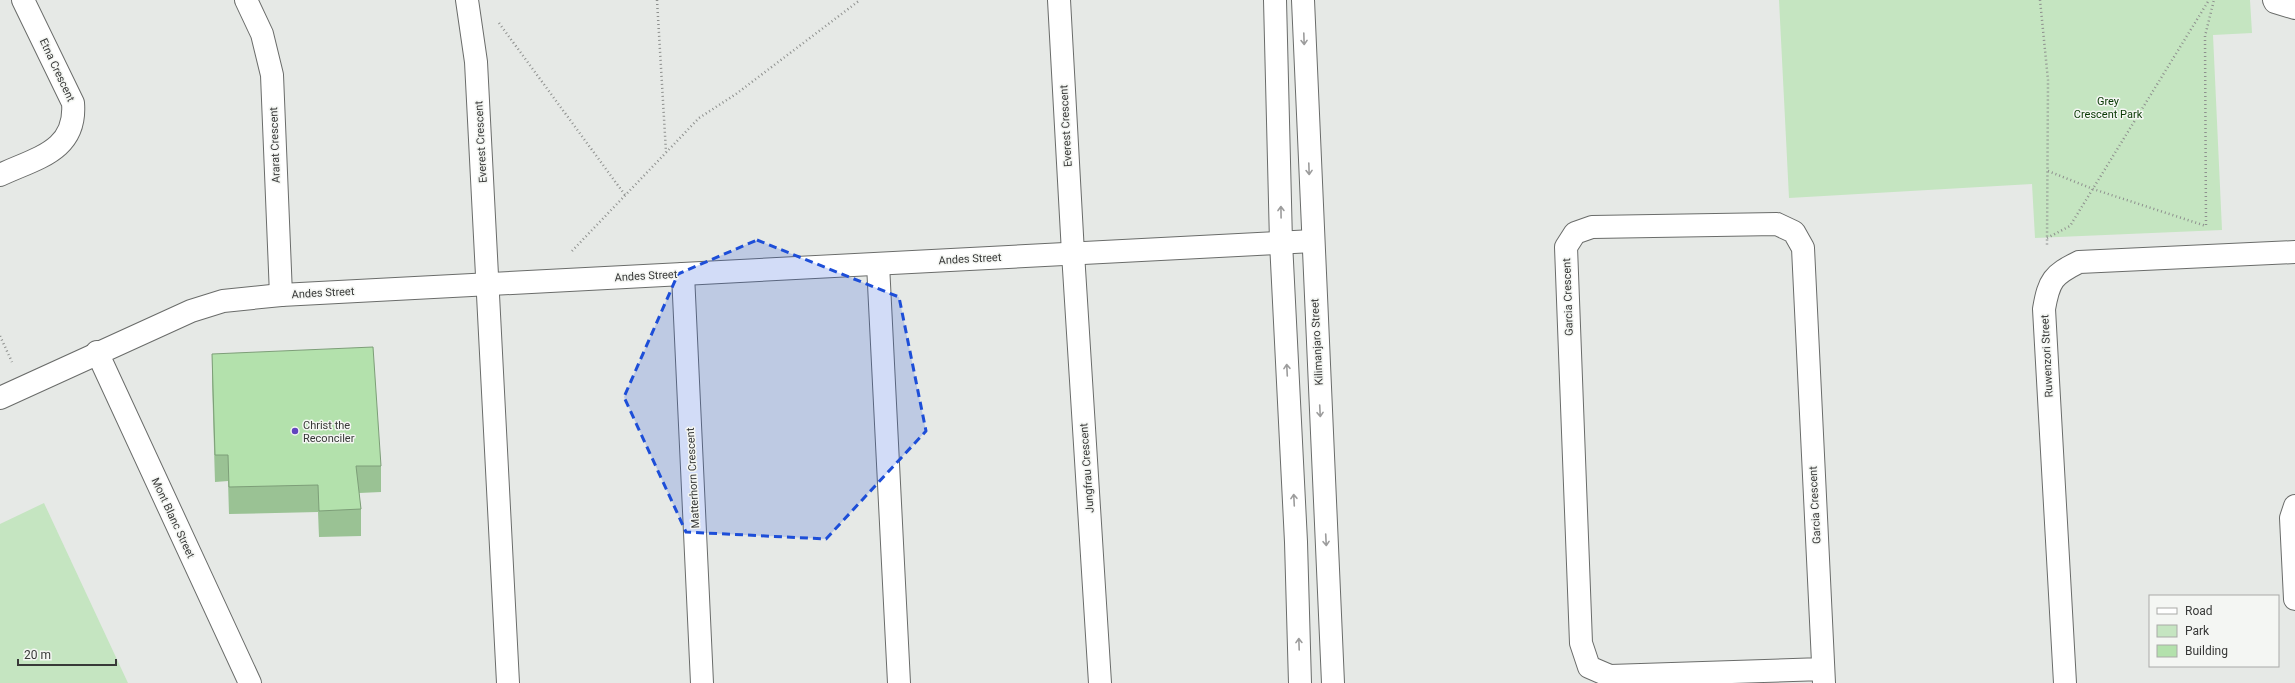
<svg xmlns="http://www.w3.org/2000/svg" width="2295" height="683" viewBox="0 0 2295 683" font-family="Roboto,sans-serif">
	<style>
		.green { fill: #c5e5c1 }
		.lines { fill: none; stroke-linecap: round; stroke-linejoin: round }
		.street-casing { stroke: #6a6c6a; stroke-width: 24 }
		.secondary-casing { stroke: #6a6c6a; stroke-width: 24 }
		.path { stroke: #8e908e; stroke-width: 2.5; stroke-dasharray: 1 3; stroke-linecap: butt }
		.street { stroke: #fff; stroke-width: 22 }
		.secondary { stroke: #fff; stroke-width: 22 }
		.wall { fill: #9ac294 }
		.building { fill: #b3e1ac; stroke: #7d9e78 }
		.oneway { stroke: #9c9c9c }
		.marked { fill: #1d4ed8; fill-opacity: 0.2; stroke: #1d4ed8; stroke-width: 3; stroke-dasharray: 8 5; stroke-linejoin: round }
		.poi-dot { fill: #6245be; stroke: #f4f6f3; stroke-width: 1.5 }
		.labels { text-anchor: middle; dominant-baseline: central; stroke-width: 3; stroke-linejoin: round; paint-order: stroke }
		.street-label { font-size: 11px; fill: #383938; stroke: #f4f6f3 }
		.park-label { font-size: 11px; fill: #093804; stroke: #f4f6f3 }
		.poi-label { font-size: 11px; fill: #383938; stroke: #f4f6f3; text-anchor: start }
	</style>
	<rect width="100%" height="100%" fill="#e6e9e6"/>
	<g class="green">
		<polygon points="1779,0 2250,0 2252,33 2213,35 2222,230 2035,238 2032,184 1789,198"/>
		<polygon points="44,503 128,683 0,683 0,524"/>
	</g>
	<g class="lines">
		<defs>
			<g id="street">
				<polyline points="246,0 262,34 272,75 281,295"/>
				<polyline points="467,0 476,62 508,683"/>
				<polyline points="1059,0 1073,253 1100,683"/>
				<polyline points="2274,0 2275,2 2295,8"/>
				<path d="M0,175C36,158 77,151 73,103L23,0"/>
				<polyline points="878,264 899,683"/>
				<polyline points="683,274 702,683"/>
				<polyline points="97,352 250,683"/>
				<polyline points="0,398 191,311 223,301 281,295 1313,241"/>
				<polyline points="2295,506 2291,518 2295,599"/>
				<polyline points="1823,669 1610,676 1589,667 1581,643 1566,247 1575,233 1592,227 1777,224 1794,232 1803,248 1824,683"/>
				<path d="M2065,683L2044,309C2049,280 2053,275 2079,262L2295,252"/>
			</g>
			<g id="secondary">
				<polyline points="1275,0 1281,242 1296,542 1300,683"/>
				<polyline points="1303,0 1333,683"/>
			</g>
		</defs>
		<use href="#street" class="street-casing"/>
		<use href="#secondary" class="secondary-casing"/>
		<g class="path">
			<polyline points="657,0 666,152"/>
			<polyline points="2040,0 2048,80 2047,246"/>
			<polyline points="499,23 625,195"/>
			<polyline points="2048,171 2093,189 2206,226"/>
			<polyline points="2206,225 2205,36 2214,0"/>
			<polyline points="2047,238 2070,226 2209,0"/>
			<polyline points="572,251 699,118 736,94 860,0"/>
			<polyline points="0,336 12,362"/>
		</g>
		<use href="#street" class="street"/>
		<use href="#secondary" class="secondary"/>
	</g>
	<polygon class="wall" points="212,354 381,466 381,492 359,493 361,509 361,536 319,537 318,512 229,514 228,481 215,482 212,381"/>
	<polygon class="building" points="373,347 381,466 356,466 361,509 319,511 318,485 229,487 228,455 215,455 212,354"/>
	<defs><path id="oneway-shaft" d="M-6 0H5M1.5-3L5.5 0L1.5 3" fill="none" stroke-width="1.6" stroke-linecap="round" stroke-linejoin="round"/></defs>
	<g class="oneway">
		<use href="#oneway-shaft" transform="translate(1304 39) rotate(88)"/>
		<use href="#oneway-shaft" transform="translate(1309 169) rotate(88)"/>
		<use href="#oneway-shaft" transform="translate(1281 212) rotate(-91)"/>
		<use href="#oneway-shaft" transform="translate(1287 370) rotate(-93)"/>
		<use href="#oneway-shaft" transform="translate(1320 411) rotate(87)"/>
		<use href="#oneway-shaft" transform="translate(1294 500) rotate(-93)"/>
		<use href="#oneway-shaft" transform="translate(1326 540) rotate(87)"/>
		<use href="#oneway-shaft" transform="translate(1299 644) rotate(-92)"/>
	</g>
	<path class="marked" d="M757,240L899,297L926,431L826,539L686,532L624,397L678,274Z"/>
	<circle class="poi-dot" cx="295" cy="431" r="4"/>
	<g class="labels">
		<g class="street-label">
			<text transform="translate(57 70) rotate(65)">Etna Crescent</text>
			<text transform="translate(1066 126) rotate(-93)">Everest Crescent</text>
			<text transform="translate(481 142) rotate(-93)">Everest Crescent</text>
			<text transform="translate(275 145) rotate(-92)">Ararat Crescent</text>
			<text transform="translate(970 259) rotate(-3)">Andes Street</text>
			<text transform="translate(646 276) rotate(-3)">Andes Street</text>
			<text transform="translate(323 293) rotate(-3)">Andes Street</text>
			<text transform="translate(1568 297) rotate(-92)">Garcia Crescent</text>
			<text transform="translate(1317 342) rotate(-93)">Kilimanjaro Street</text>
			<text transform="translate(2047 356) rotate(-93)">Ruwenzori Street</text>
			<text transform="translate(1087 468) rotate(-94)">Jungfrau Crescent</text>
			<text transform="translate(693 478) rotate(-93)">Matterhorn Crescent</text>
			<text transform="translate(1815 505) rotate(-93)">Garcia Crescent</text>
			<text transform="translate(173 518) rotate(65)">Mont Blanc Street</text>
		</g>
		<g class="park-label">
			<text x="2108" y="101">Grey<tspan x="2108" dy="13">Crescent Park</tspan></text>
		</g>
		<g class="poi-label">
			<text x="303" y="425">Christ the<tspan x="303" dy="13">Reconciler</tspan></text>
		</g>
	</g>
	<rect x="2149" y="595" width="130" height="72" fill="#f4f6f3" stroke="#a9aaa8"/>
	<rect x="2157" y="608" width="20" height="6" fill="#ffffff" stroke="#a9aaa8"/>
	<text x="2185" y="615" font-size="12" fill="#383938">Road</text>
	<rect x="2157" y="625" width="20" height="12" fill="#c5e5c1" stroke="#a9aaa8"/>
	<text x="2185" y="635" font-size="12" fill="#383938">Park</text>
	<rect x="2157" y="645" width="20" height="12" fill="#b3e1ac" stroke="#a9aaa8"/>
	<text x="2185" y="655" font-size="12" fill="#383938">Building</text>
	<path d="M18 659v6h98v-6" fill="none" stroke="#383938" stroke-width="2"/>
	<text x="24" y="659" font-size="12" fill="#383938" stroke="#f4f6f3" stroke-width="3" paint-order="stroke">20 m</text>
</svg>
